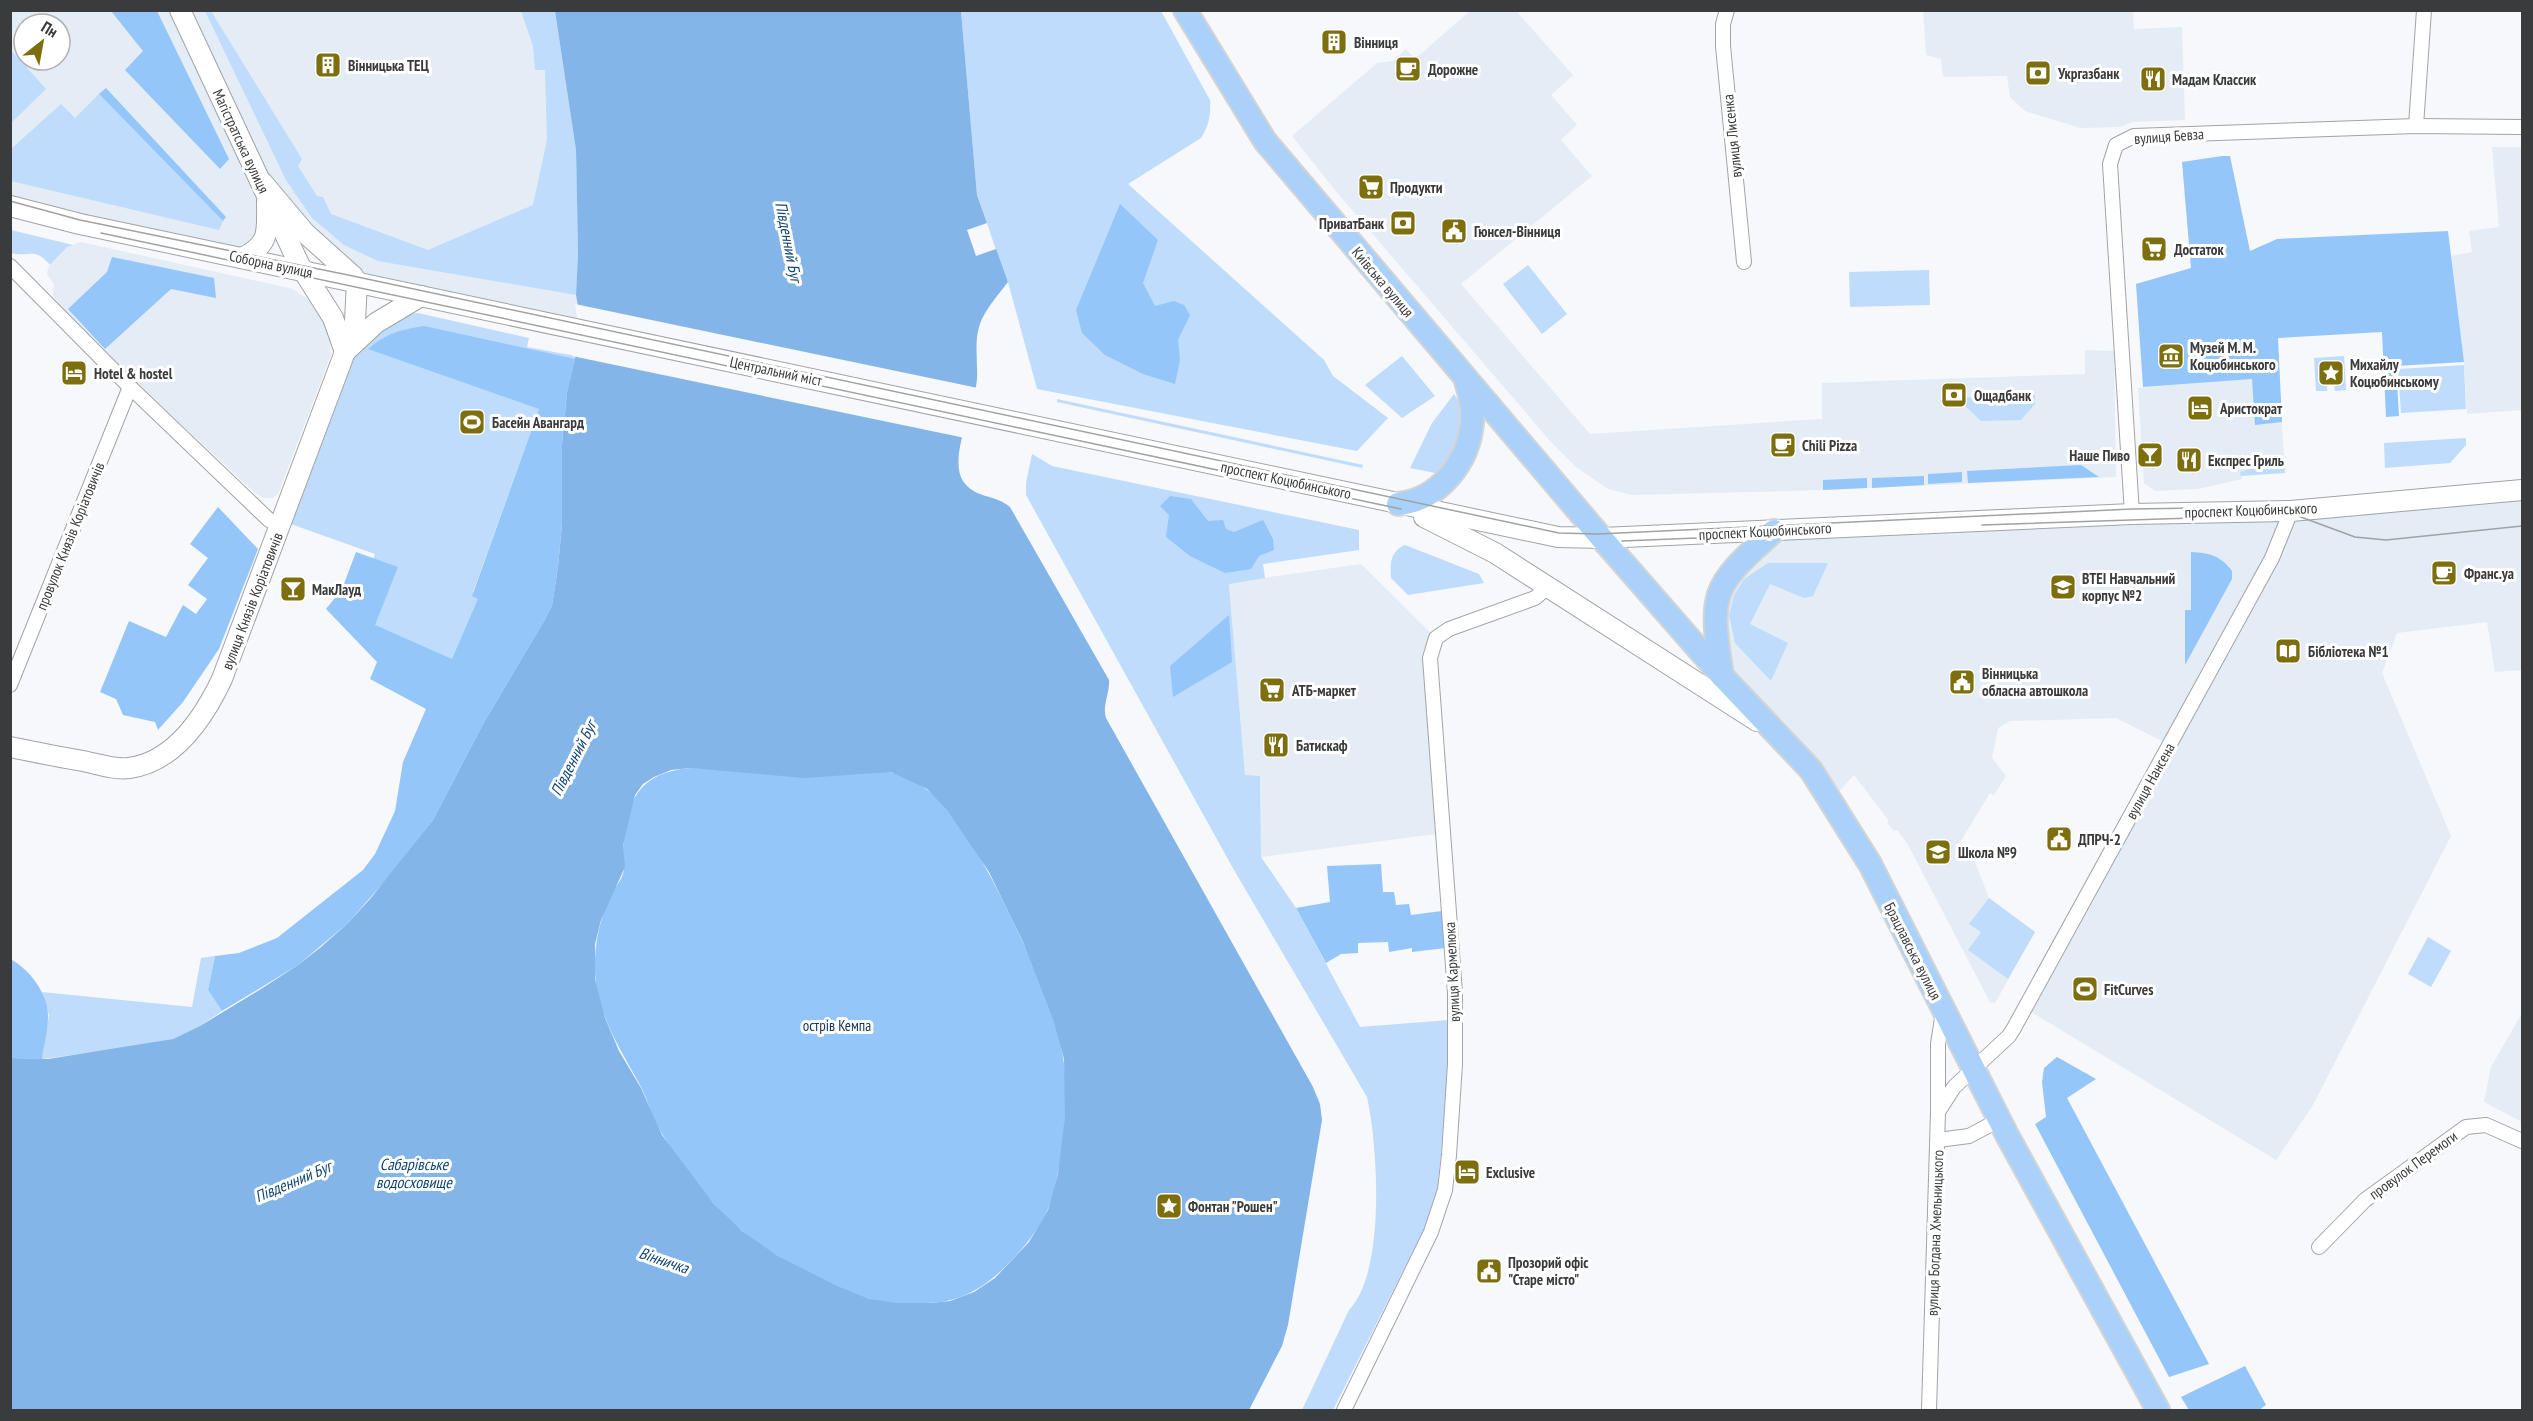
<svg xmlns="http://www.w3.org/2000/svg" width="2533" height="1421" viewBox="0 0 2533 1421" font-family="'PT Sans Narrow',sans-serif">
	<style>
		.built { fill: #e4ecf5; fill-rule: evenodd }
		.green { fill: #bfdcfc }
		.forest { fill: #94c6fa }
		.water { fill: #84b5e9; fill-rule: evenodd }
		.pier { fill: #f6f8fb }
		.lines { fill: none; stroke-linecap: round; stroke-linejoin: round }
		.street-casing { stroke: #a1a4a6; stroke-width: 16 }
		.secondary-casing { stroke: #a1a4a6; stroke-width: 22 }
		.primary-casing { stroke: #d4d4d4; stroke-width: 26 }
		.street { stroke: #fff; stroke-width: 14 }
		.secondary { stroke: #fff; stroke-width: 20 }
		.primary { stroke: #aad1fa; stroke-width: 22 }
		.tram { stroke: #a0a2a4; stroke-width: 1.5 }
		.labels { text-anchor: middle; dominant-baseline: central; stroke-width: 6; stroke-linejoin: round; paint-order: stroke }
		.poi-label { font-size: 15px; font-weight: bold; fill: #3a3b3c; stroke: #fff; text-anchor: start }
		.street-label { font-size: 15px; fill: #3a3b3c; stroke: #fff }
		.park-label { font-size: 15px; fill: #0f3254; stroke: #fff }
		.water-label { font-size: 16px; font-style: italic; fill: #104575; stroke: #fff }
	</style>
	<rect width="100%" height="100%" fill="#f6f8fb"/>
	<g class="built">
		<path d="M10,11H180L266,197L250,254L11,206ZM24,24H60V60H24Z"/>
		<polygon points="181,11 555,11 576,150 578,253 576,295 582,330 335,274 296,231"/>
		<polygon points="1470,11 1521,11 1518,13 1573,75 1551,95 1577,125 1561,140 1592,176 1461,284 1590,434 1822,419 1822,383 2085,374 2085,350 2114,351 2116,477 1823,490 1632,495 1608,489 1576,467 1551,442 1334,189 1292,136 1377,63 1393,61 1406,49 1415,59"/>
		<polygon points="1923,11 2133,11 2134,29 2182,27 2185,120 2132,122 2120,127 2081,128 2025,111 2010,97 2007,76 1943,77 1941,59 1926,55"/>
		<polygon points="2492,147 2522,147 2522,410 2467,414 2464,362 2451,256 2472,252 2469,231 2499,227"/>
		<polygon points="81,242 293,289 309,300 329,332 331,355 278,494 273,498 264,498 255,493 99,348 62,309 53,296 54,284 47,274 48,268 67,247"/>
		<polygon points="2279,376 2284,458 2241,472 2242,479 2198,489 2155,491 2144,483 2138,388"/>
		<polygon points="2522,488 2522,670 2495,672 2487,622 2397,633 2382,673 2451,836 2313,1105 2276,1160 2028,1010 2293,510"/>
		<polygon points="2291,511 2170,745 2116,718 2010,721 1998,728 1992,758 2006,776 1994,795 1990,793 1957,847 1973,857 1989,898 2035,932 1995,1003 1990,1002 1907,843 1897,830 1894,831 1887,823 1889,821 1854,775 1830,801 1722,676 1720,588 1774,531"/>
		<polygon points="1361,564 1436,638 1443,833 1261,857 1260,777 1245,776 1229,583"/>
		<polygon points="2522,1013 2522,1122 2484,1102 2491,1067"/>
	</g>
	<g class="green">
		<polygon points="205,11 211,11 302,159 298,166 317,196 323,197 331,214 428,250 533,205 547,140 545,70 535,70 533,46 521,11 555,11 576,150 578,253 576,295 378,261 344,245 312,218 286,180"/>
		<path d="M961,11H1161L1210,100C1211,115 1209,125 1201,138L1128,184L1324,360L1333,376L1388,418L1357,451L1037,389L1008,282L977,195Z"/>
		<polygon points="11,50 46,89 11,123"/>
		<polygon points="99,94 223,221 219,230 11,181 11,149 61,104 75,118"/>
		<path d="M10,230H11L73,245L67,247L50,265C34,246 30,258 11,253Z"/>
		<polygon points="1528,265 1567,314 1542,334 1503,284"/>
		<polygon points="1929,270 1930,305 1850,307 1849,272"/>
		<polygon points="418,313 529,338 527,347 576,356 567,392 539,409 473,592 500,606 473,678 367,627 359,598 375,554 288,523 351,351 402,315"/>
		<polygon points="1402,356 1435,396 1402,418 1365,385"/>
		<polygon points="2344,356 2346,390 2335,391 2334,383 2327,383 2327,391 2316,391 2314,358"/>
		<polygon points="2464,365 2466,409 2401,413 2398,369"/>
		<path d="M1454,394C1456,398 1460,402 1462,407C1469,425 1448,458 1440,474L1410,468L1432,423Z"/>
		<polygon points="2035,395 2035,404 2021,420 1981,421 1957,398"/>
		<polygon points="1057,399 1363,465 1362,468 1057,402"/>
		<polygon points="2466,438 2466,445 2450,463 2385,468 2384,443"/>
		<path d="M1032,454L1052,466L1359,530V550L1263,564L1265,578L1229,584L1245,775L1260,776L1261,857L1296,908L1360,1027L1449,1020L1445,1119L1437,1190L1426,1225L1333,1410H1302L1349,1310C1386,1272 1378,1147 1367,1097L1234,870L1026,495V483Z"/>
		<polygon points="2284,458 2285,473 2241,476 2240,472"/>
		<path d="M1405,545L1479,574L1484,583L1408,595L1391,578C1390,563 1390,552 1405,545Z"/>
		<polygon points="1768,563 1828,563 1813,596 1804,598 1770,584 1750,624 1788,643 1771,681 1735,643 1729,615 1734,595 1744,579"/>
		<polygon points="1989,898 2035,932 2008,979 1968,950 1981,932 1969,924"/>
		<polygon points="2428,937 2451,951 2431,987 2408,974"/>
		<polygon points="215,956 208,990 222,1011 200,1026 173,1039 117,1049 42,1059 49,1015 42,992 192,1007 201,958"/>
	</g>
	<g class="forest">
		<polygon points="111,11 157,11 229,159 220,169 125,70 143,51"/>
		<polygon points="106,88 226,217 223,221 99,94"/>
		<polygon points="2222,156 2230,156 2250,251 2277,239 2448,231 2464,362 2396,366 2399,416 2386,417 2382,332 2278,338 2282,422 2255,425 2252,379 2143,387 2136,284 2191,268 2182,162"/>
		<polygon points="1120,204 1158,240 1143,283 1155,306 1174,301 1184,305 1190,315 1178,340 1180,360 1175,384 1143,374 1105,355 1082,333 1076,310"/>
		<polygon points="112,257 214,278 216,298 171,289 105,349 68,309 107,272"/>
		<path d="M424,326L575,359L567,392L562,444V524L558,567L552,605L544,621L483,724L433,820L390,875L348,923L298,965L222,1011L208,990L215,956L239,953L277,938L363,870L375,854L395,811L403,762L426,709L370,679L377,662L326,609L342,589L356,552L398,567L375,625L452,659L478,599L472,596L539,409L368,349C387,333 400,330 424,326Z"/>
		<polygon points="2081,465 2099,477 1968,483 1967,471"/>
		<polygon points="1962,472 1962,482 1928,484 1928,474"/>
		<polygon points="1924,476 1924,485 1872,488 1872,478"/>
		<polygon points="1867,478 1867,488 1823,490 1823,480"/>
		<polygon points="1170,496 1191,499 1208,521 1223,520 1226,529 1234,532 1263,520 1273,539 1274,550 1259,556 1251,569 1225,573 1190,556 1166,537 1169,515 1160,506"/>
		<polygon points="218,507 258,549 219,649 183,702 158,730 155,722 123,715 116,699 100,692 129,621 166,637 183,605 196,614 207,599 188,585 208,558 190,544"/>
		<path d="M2191,552C2210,553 2221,556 2232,571V579L2185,665V610H2191Z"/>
		<polygon points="1229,615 1232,662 1173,697 1170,666"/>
		<path d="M691,768C740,769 788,770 837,771C855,771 877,768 894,773C903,776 914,782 923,787C951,804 987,868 1002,899C1026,948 1053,1002 1063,1057C1070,1097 1063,1171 1048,1209C1039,1229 1025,1246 1010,1262C987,1286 961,1303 926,1303C907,1303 887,1304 869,1299C834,1290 769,1254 741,1230C712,1206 684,1169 664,1137C653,1121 649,1102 640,1085C621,1050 597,1015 595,973C594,945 599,921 611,895C614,888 621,881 623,874C625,867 623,857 623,850C625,801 639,772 691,768Z"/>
		<polygon points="1381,864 1383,892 1394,892 1396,905 1409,904 1411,915 1442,911 1446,948 1412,952 1412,948 1389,952 1388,942 1358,943 1358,953 1341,954 1326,963 1296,908 1330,902 1327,866"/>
		<path d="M12,960C30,970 49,995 48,1017C48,1031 44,1045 42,1059L11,1058Z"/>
		<polygon points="2057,1057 2096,1079 2067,1098 2209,1364 2169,1377 2035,1124 2046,1117 2042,1082 2044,1068"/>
		<polygon points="2245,1366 2266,1405 2259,1410 2189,1410 2181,1397"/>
	</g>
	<path class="water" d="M555,11H961L977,195L1008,282C999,294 988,306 982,319C973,338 978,359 977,379C975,406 948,457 963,481C975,499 995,494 1010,507L1109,680C1110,693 1102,706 1106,718L1313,1087L1320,1104L1322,1120L1288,1325L1282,1346L1249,1410H11V1058L48,1059L173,1039L200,1026L261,989L298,965L321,947L348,923L370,899L433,820L483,724L544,621L552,605L558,567L562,524V444L567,392L582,330L576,295L578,253L576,150ZM691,768L804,778L891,772L927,789L947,810L989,872L1023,942L1053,1019L1064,1059L1065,1116L1058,1174L1048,1210L1029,1242L995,1278L974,1292L950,1301L931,1303H898L869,1299L837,1286L778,1256L742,1231L713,1203L662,1135L641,1088L619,1051L605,1018L595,979V944L601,920L625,867L623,845L635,795L643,784L654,777L671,770Z"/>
	<g class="pier">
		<polygon points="987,223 996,249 976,256 967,230"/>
		<polygon points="575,304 978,388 965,438 572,356 579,330"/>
	</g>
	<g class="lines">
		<defs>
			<g id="street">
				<polyline points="1727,10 1723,24 1723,46 1744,262"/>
				<polyline points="2416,126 2424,10"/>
				<polyline points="10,266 130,387 269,520 281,524"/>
				<polyline points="2132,514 2110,164 2116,145 2134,136 2416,126 2522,127"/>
				<polyline points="10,685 130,387"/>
				<polyline points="1938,1111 1938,1044 1943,1012"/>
				<polyline points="1938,1140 1969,1136 1999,1120"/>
				<polyline points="2319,1247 2365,1200 2466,1127 2486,1125 2522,1141"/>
				<polyline points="1344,1410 1431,1232 1445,1190 1449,1155 1455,1064 1455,993 1430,658 1436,638 1449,629 1535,598 1549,586"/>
				<polyline points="1929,1410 1938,1112 1954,1087 2009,1036 2014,1028 2272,558 2291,511"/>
			</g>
			<g id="secondary">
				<polyline points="180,10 299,264 333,318 345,352"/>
				<polyline points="10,206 80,224 1558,537 1602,538 2132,514 2291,511 2522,490"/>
				<path d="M242,258C271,244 267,231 267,202"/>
				<polyline points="347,350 376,323 421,296"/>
				<polyline points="1424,517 1495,553 1757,721"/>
				<path d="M10,747C35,752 59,757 83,761C98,764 114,770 129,768C175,762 204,717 222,679L345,352L355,321L357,282L353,276L305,233L263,183"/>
			</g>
			<g id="primary">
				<polyline points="1185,10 1265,141 1598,534 1722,676 1811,770 1870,864 2007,1135 2158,1410"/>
				<path d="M1398,504C1439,500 1469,462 1472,422C1473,408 1470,394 1466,381"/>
				<path d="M1722,676C1709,592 1711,587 1774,531"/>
			</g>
		</defs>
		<use href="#street" class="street-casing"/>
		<use href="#secondary" class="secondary-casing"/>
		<use href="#primary" class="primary-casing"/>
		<use href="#street" class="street"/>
		<use href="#secondary" class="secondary"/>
		<use href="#primary" class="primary"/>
		<g class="tram">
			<polyline points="10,201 80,220 353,276 1559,533 1598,534 2132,509 2262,507 2290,513 2355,537 2386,540 2522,526"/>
			<polyline points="101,233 1401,509"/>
			<polyline points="1982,525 2222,517"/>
			<polyline points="1622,541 1697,538"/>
		</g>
	</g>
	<defs>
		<symbol id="building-square" viewBox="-11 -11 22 22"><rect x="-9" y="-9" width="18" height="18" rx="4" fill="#7d6f0e" stroke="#fff"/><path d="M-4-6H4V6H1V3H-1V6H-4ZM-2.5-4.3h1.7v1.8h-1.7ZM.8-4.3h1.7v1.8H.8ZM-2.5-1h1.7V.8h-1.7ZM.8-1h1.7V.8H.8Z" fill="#fff"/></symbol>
		<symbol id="cafe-square" viewBox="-11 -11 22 22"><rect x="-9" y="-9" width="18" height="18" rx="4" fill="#7d6f0e" stroke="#fff"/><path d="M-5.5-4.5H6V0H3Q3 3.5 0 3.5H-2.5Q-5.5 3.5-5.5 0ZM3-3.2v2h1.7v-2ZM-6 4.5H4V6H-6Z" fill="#fff"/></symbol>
		<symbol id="bank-square" viewBox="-11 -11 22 22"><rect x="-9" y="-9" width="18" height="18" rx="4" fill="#7d6f0e" stroke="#fff"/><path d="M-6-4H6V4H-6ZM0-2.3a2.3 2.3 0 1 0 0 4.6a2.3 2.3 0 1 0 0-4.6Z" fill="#fff"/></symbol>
		<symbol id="restaurant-square" viewBox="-11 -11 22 22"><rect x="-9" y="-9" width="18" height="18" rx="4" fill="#7d6f0e" stroke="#fff"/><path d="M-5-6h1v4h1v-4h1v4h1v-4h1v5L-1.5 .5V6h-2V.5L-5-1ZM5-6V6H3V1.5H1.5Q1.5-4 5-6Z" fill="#fff"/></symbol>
		<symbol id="supermarket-square" viewBox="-11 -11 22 22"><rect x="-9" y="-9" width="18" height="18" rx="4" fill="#7d6f0e" stroke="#fff"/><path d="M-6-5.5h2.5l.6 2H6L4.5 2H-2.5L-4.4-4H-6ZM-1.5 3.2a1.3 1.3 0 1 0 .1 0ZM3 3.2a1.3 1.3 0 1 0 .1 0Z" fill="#fff"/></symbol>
		<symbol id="civic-square" viewBox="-11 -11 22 22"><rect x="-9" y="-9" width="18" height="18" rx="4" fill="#7d6f0e" stroke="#fff"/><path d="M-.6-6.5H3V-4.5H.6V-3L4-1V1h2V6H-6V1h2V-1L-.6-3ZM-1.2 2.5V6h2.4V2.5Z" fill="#fff"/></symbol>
		<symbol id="museum-square" viewBox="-11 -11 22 22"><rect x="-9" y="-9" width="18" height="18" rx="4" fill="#7d6f0e" stroke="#fff"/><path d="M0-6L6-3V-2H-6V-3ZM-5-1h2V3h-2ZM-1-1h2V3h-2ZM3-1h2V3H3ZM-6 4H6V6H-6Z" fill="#fff"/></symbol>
		<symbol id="hotel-square" viewBox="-11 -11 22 22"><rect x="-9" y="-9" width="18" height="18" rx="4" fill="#7d6f0e" stroke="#fff"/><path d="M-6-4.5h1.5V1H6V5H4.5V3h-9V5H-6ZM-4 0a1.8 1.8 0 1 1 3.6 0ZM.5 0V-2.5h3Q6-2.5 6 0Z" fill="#fff"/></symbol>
		<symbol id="sight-square" viewBox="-11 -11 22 22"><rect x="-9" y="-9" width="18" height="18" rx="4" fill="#7d6f0e" stroke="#fff"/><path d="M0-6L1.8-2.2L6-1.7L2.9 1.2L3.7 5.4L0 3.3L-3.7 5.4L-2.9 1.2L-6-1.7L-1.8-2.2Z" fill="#fff"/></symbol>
		<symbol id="stadium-square" viewBox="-11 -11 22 22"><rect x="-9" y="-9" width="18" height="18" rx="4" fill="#7d6f0e" stroke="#fff"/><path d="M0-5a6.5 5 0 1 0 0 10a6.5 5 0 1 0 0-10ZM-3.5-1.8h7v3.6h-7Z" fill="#fff"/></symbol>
		<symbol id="bar-square" viewBox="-11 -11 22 22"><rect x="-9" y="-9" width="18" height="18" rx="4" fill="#7d6f0e" stroke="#fff"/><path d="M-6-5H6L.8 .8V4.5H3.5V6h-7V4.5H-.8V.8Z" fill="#fff"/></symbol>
		<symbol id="university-square" viewBox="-11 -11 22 22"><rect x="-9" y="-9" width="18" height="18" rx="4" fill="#7d6f0e" stroke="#fff"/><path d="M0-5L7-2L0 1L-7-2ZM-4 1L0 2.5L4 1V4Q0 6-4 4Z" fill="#fff"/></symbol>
		<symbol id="library-square" viewBox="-11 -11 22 22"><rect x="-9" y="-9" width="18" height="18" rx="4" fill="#7d6f0e" stroke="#fff"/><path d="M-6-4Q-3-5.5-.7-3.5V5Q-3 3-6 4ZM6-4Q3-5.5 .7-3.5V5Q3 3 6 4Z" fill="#fff"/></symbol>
		<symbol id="school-square" viewBox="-11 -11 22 22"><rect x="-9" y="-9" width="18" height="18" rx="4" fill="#7d6f0e" stroke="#fff"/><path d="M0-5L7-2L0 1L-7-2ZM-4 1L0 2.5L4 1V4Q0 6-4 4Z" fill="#fff"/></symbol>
	</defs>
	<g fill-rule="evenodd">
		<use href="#building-square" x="1319" y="27" width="30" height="30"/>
		<use href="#building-square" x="313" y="50" width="30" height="30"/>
		<use href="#cafe-square" x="1393" y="54" width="30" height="30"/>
		<use href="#bank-square" x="2023" y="58" width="30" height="30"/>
		<use href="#restaurant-square" x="2138" y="64" width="30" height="30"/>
		<use href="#supermarket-square" x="1356" y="172" width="30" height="30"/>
		<use href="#bank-square" x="1388" y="208" width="30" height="30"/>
		<use href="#civic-square" x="1439" y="216" width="30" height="30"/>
		<use href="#supermarket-square" x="2139" y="234" width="30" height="30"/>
		<use href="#museum-square" x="2156" y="341" width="30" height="30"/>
		<use href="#hotel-square" x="59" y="358" width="30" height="30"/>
		<use href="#sight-square" x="2316" y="358" width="30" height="30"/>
		<use href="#bank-square" x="1939" y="380" width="30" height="30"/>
		<use href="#hotel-square" x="2185" y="393" width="30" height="30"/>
		<use href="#stadium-square" x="457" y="407" width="30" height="30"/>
		<use href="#cafe-square" x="1768" y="430" width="30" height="30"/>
		<use href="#bar-square" x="2135" y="440" width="30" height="30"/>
		<use href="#restaurant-square" x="2174" y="445" width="30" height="30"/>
		<use href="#cafe-square" x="2429" y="558" width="30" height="30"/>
		<use href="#university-square" x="2048" y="572" width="30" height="30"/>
		<use href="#bar-square" x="278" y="574" width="30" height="30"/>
		<use href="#library-square" x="2273" y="636" width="30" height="30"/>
		<use href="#civic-square" x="1947" y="667" width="30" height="30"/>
		<use href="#supermarket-square" x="1257" y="675" width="30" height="30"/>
		<use href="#restaurant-square" x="1261" y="730" width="30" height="30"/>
		<use href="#civic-square" x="2044" y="824" width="30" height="30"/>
		<use href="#school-square" x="1923" y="837" width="30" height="30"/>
		<use href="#stadium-square" x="2070" y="974" width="30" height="30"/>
		<use href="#hotel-square" x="1452" y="1157" width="30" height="30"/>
		<use href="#sight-square" x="1154" y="1191" width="30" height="30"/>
		<use href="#civic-square" x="1474" y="1256" width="30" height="30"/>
	</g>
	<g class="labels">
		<g class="poi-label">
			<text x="1354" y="42">Вінниця</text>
			<text x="348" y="65">Вінницька ТЕЦ</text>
			<text x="1428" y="69">Дорожне</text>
			<text x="2058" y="73">Укргазбанк</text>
			<text x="2172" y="79">Мадам Классик</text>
			<text x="1390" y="187">Продукти</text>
			<text x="1384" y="223" text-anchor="end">ПриватБанк</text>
			<text x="1474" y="231">Гюнсел-Вінниця</text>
			<text x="2174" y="249">Достаток</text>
			<text x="2190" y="347">Музей М. М.<tspan x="2190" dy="17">Коцюбинського</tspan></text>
			<text x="2350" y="364">Михайлу<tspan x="2350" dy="17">Коцюбинському</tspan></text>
			<text x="94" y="373">Hotel &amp; hostel</text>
			<text x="1974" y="395">Ощадбанк</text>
			<text x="2220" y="408">Аристократ</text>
			<text x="492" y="422">Басейн Авангард</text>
			<text x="1802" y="445">Chili Pizza</text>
			<text x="2130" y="455" text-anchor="end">Наше Пиво</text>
			<text x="2208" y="460">Експрес Гриль</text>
			<text x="2464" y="573">Франс.уа</text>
			<text x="2082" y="578">ВТЕІ Навчальний<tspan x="2082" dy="17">корпус №2</tspan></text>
			<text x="312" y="589">МакЛауд</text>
			<text x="2308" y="651">Бібліотека №1</text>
			<text x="1982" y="673">Вінницька<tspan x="1982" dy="17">обласна автошкола</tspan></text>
			<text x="1292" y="690">АТБ-маркет</text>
			<text x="1296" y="745">Батискаф</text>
			<text x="2078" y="839">ДПРЧ-2</text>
			<text x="1958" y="852">Школа №9</text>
			<text x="2104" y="989">FitCurves</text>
			<text x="1486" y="1172">Exclusive</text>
			<text x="1188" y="1206">Фонтан "Рошен"</text>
			<text x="1508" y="1262">Прозорий офіс<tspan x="1508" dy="17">"Старе місто"</tspan></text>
		</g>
		<g class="street-label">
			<text transform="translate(1732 136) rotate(-96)">вулиця Лисенка</text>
			<text transform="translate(2169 136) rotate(-4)">вулиця Бевза</text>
			<text transform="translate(241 141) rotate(65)">Магістратська вулиця</text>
			<text transform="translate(271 264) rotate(12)">Соборна вулиця</text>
			<text transform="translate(1383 282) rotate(50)">Київська вулиця</text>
			<text transform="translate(776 371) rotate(12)">Центральний міст</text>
			<text transform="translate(1286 480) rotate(12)">проспект Коцюбинського</text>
			<text transform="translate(2251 510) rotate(-2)">проспект Коцюбинського</text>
			<text transform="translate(1765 531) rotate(-3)">проспект Коцюбинського</text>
			<text transform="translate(70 536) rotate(-68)">провулок Князів Коріатовичів</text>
			<text transform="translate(252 601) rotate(-69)">вулиця Князів Коріатовичів</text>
			<text transform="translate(2150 781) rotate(-61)">вулиця Нансена</text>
			<text transform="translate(1913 951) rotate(63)">Брацлавська вулиця</text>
			<text transform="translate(1452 972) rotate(-93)">вулиця Кармелюка</text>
			<text transform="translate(2413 1165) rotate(-36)">провулок Перемоги</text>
			<text transform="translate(1935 1233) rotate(-88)">вулиця Богдана Хмельницького</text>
		</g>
		<g class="park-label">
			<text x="837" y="1025">острів Кемпа</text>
		</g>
		<g class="water-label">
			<text transform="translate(789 242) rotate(79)">Південний Буг</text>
			<text transform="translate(573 758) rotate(-63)">Південний Буг</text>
			<text x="414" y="1164">Сабарівське<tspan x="414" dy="18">водосховище</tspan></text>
			<text transform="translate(293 1181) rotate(-23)">Південний Буг</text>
			<text transform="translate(664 1260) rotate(19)">Вінничка</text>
		</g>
	</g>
	<rect width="2533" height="1421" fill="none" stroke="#3a3b3c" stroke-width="24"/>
	<g transform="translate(42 42) rotate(31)"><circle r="28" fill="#ffffff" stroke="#b0b1b1" stroke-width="1.5"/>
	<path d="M0-4.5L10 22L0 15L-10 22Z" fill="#7d6f0e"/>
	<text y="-9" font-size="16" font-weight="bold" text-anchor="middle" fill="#3a3b3c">Пн</text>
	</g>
</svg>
